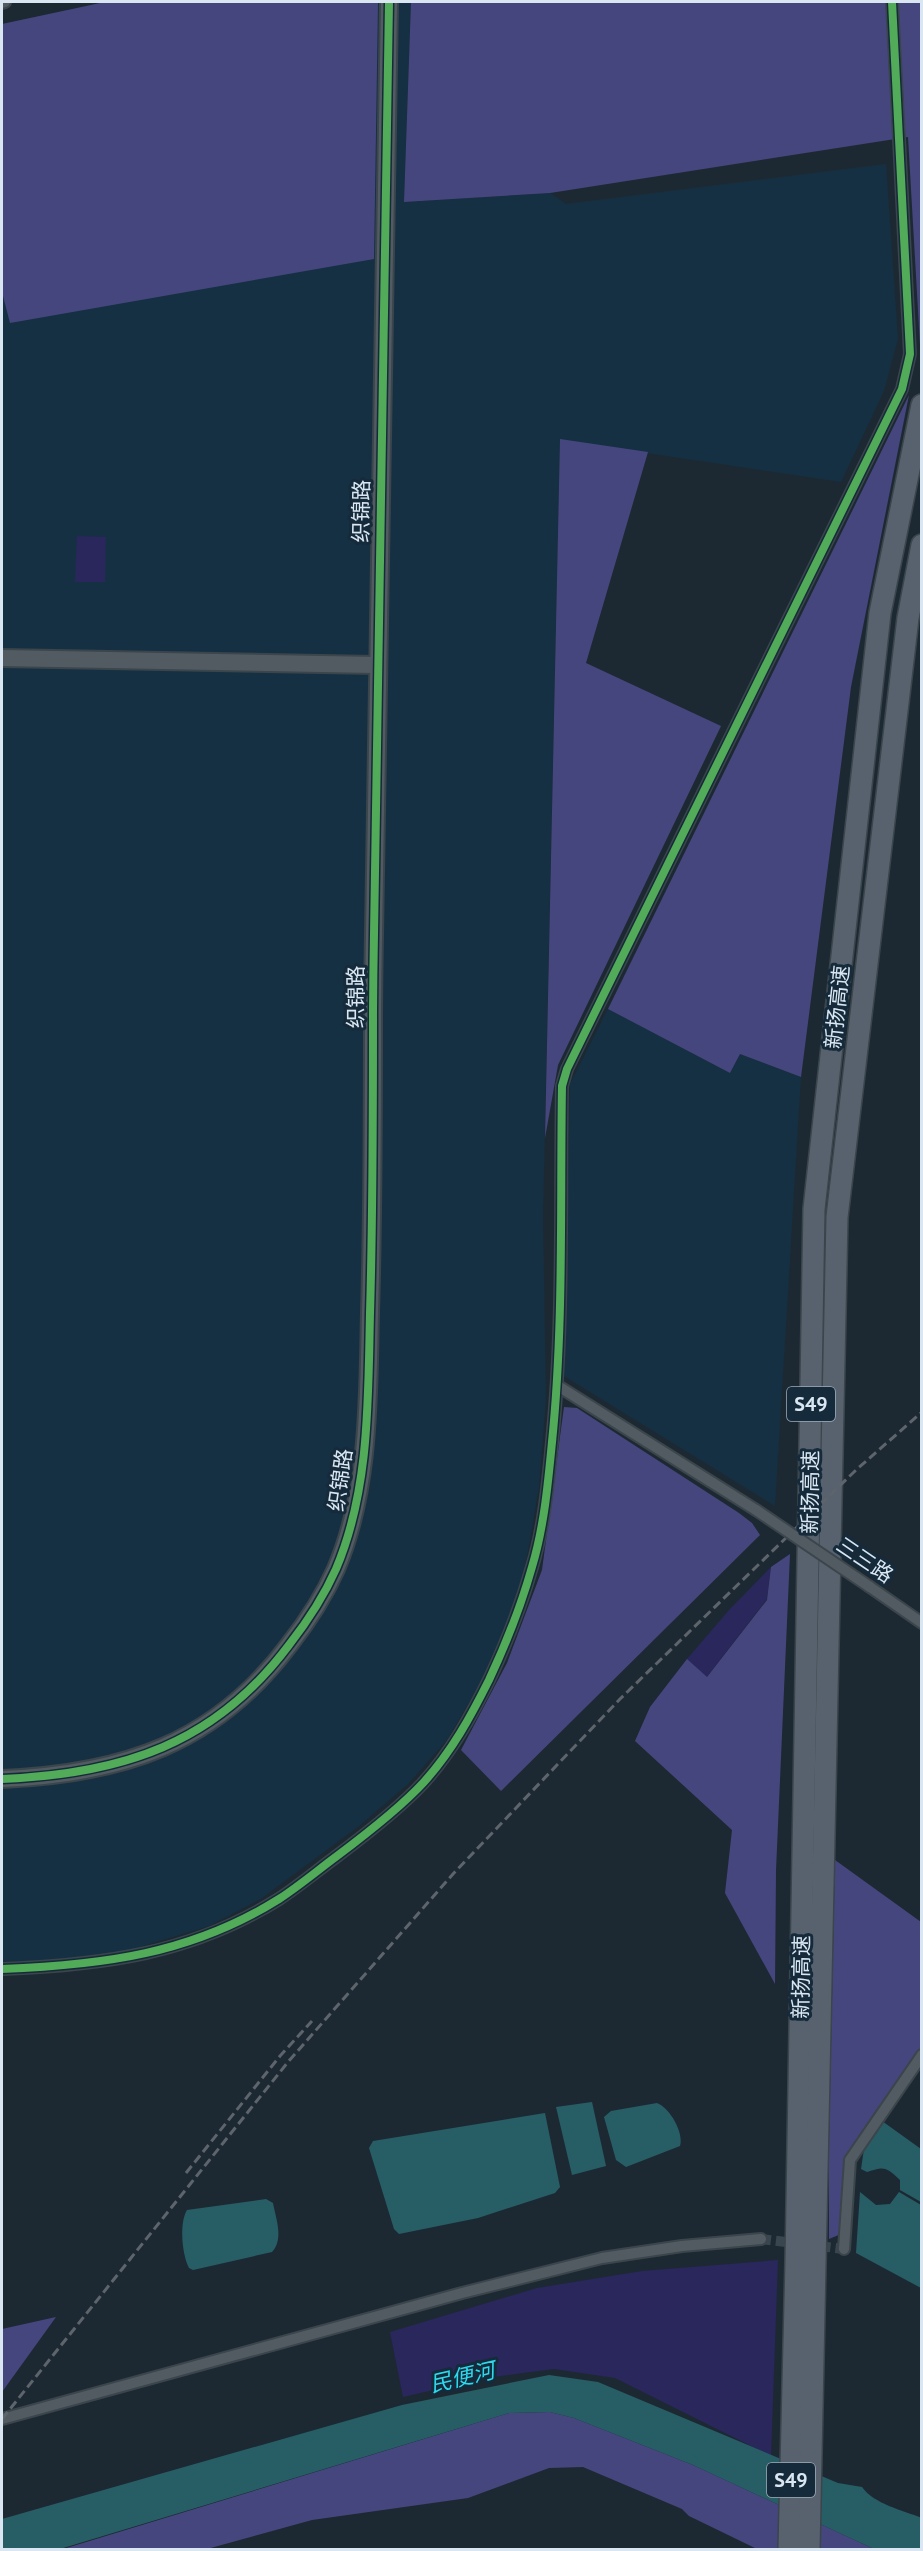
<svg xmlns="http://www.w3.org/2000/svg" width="923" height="2551" viewBox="0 0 923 2551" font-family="'PT Sans','Noto Sans SC',sans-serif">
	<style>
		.built { fill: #163043 }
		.green { fill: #2a275c }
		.forest { fill: #46467f }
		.water { fill: #275e66 }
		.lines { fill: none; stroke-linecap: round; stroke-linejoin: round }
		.street-tunnel { stroke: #39464f; stroke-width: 10; stroke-dasharray: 10 5; stroke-linecap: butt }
		.street-casing { stroke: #3b454c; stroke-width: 14 }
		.secondary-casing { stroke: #3b454c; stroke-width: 20 }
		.highway-casing { stroke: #3b454c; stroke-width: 24 }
		.street { stroke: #535b62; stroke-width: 10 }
		.secondary { stroke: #535b62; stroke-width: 16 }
		.highway { stroke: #58626e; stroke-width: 21 }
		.rail { stroke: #5d646c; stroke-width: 3; stroke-dasharray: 9 4.5; stroke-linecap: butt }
		.street-bridge-casing { stroke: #3b454c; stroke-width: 14; stroke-linecap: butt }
		.street-bridge { stroke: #535b62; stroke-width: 10 }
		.cycleway-casing { stroke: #152a3a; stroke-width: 11 }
		.cycleway { stroke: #51ab58; stroke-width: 8 }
		.labels { text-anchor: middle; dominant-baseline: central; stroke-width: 6; stroke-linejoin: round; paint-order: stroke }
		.shield { fill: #152a3a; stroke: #9faebb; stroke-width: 1.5 }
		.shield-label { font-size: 20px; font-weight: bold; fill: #dae7f2 }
		.street-label { font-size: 21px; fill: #dae7f2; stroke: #152a3a }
		.water-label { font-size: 22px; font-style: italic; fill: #2bdaed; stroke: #152a3a }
	</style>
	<rect width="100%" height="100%" fill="#1d2932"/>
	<g class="built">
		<polygon points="105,2 411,2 404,202 550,193 566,204 886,164 898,339 884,391 841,482 560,440 543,1217 546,1399 539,1487 524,1574 505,1632 483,1679 447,1740 408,1784 359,1826 262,1898 209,1926 126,1951 55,1961 2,1961 2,24"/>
		<polygon points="608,1009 730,1073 740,1054 801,1077 775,1506 564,1376 570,1084"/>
	</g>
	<g class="green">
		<polygon points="77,536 106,537 105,582 75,582"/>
		<polygon points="771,1567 767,1599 706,1678 687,1659 729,1610"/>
		<polygon points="778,2260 771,2456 615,2378 554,2369 486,2378 403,2397 390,2332 537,2288 642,2271"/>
	</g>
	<g class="forest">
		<polygon points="105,2 378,2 374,259 10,323 2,292 2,24"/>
		<polygon points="411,2 921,2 920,345 908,137 550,193 404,202"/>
		<polygon points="909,395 851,687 801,1077 740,1054 730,1073 608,1009"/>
		<polygon points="560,439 648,452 586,663 721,726 558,1065 545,1138"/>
		<polygon points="564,1407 577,1408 739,1513 752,1523 760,1535 501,1791 461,1750 507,1663 542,1570"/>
		<polygon points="790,1554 776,1870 775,1984 725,1893 732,1830 635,1741 650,1707 687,1659 707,1677 767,1600 771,1567"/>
		<polygon points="835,1860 921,1922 922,2067 890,2111 879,2106 845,2156 841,2234 829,2239 829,2140"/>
		<polygon points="56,2317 2,2392 2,2329"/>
		<polygon points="550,2412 574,2418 693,2465 874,2549 757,2549 689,2516 682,2509 583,2467 549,2468 468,2498 312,2520 207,2549 60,2550 509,2413"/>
	</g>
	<g class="water">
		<polygon points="592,2102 606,2166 572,2175 556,2107"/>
		<path d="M657,2103C670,2108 684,2133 680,2146L626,2167L616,2160L604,2117L611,2111Z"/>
		<polygon points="545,2113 560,2187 555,2193 478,2218 399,2234 394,2229 369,2148 373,2141"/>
		<path d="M882,2121L921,2149V2202L900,2190V2180C885,2166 884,2167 867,2172L861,2169L864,2149Z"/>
		<polygon points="860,2192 876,2205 890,2204 899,2192 921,2205 921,2288 856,2253"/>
		<path d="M266,2199L273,2203C276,2219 284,2239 272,2252L193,2270L189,2268C182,2255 179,2223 187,2210Z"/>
		<path d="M549,2375L598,2382L838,2483L862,2487C874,2504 902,2510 922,2518L921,2549H874L693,2465L574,2418L550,2412L509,2413L60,2549L2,2550V2519L402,2405Z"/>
	</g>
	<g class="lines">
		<polyline class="street-tunnel" points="761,2239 844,2249"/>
		<defs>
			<g id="street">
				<polyline points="2,3 5,2"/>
				<polyline points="558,1386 756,1510"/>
				<polyline points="870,1587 922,1623"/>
				<path d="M2,1969C103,1965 191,1954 279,1899C299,1886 318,1870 337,1856C365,1835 401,1807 424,1782C452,1751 471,1716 489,1680C506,1644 521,1606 532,1567C544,1527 548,1484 552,1442C564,1324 560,1205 562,1086L567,1069L902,389L910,354L892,2"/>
				<polyline points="844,2249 850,2160 922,2055"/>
				<polyline points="2,2419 462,2293 602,2258 682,2246 761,2239"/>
			</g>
			<g id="secondary">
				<polyline points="2,658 376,665"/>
				<path d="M2,1779C122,1774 215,1744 289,1645C307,1622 324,1596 336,1569C370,1489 368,1398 370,1313C373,1212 373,1112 373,1012C376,675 383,338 389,2"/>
			</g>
			<g id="highway">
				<polyline points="789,2550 796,2262 814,1209 880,613 922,405"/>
				<polyline points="809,2550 837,1217 908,618 922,545"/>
			</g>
		</defs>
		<use href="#street" class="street-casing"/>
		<use href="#secondary" class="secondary-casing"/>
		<use href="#highway" class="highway-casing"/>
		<use href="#street" class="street"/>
		<use href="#secondary" class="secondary"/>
		<use href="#highway" class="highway"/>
		<g class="rail">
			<polyline points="186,2173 280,2056 312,2021"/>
			<polyline points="2,2419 288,2062 453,1874 620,1699 856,1470 922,1412"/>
		</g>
		<defs>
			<polyline id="street-bridge" points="756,1510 870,1587"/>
		</defs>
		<use href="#street-bridge" class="street-bridge-casing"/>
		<use href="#street-bridge" class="street-bridge"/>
		<defs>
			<g id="cycleway">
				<path d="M2,1779C122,1774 215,1744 289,1645C307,1622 324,1596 336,1569C370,1489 368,1398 370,1313C373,1212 373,1112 373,1012C376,675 383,338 389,2"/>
				<path d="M2,1969C103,1965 191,1954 279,1899C299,1886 318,1870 337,1856C365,1835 401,1807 424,1782C452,1751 471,1716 489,1680C506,1644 521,1606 532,1567C544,1527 548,1484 552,1442C564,1324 560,1205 562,1086L567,1069L902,389L910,354L892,2"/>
			</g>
		</defs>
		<use href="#cycleway" class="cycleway-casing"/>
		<use href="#cycleway" class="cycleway"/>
	</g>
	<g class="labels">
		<g class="shield">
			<rect x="787" y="1387" width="48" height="34" rx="4.5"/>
			<rect x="767" y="2463" width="48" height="34" rx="4.5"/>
		</g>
		<g class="shield-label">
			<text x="811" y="1404">S49</text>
			<text x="791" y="2480">S49</text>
		</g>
		<g class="street-label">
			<text transform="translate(361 511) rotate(-89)">织锦路</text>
			<text transform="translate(355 997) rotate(-90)">织锦路</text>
			<text transform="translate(837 1007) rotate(-84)">新扬高速</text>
			<text transform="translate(340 1480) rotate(-82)">织锦路</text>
			<text transform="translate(810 1492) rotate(-89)">新扬高速</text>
			<text transform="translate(865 1560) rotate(34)">三三路</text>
			<text transform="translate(801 1977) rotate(-89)">新扬高速</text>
		</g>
		<g class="water-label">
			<text transform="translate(462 2377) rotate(-13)">民便河</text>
		</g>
	</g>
	<rect width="923" height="2551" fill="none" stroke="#dae7f2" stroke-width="6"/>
</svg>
